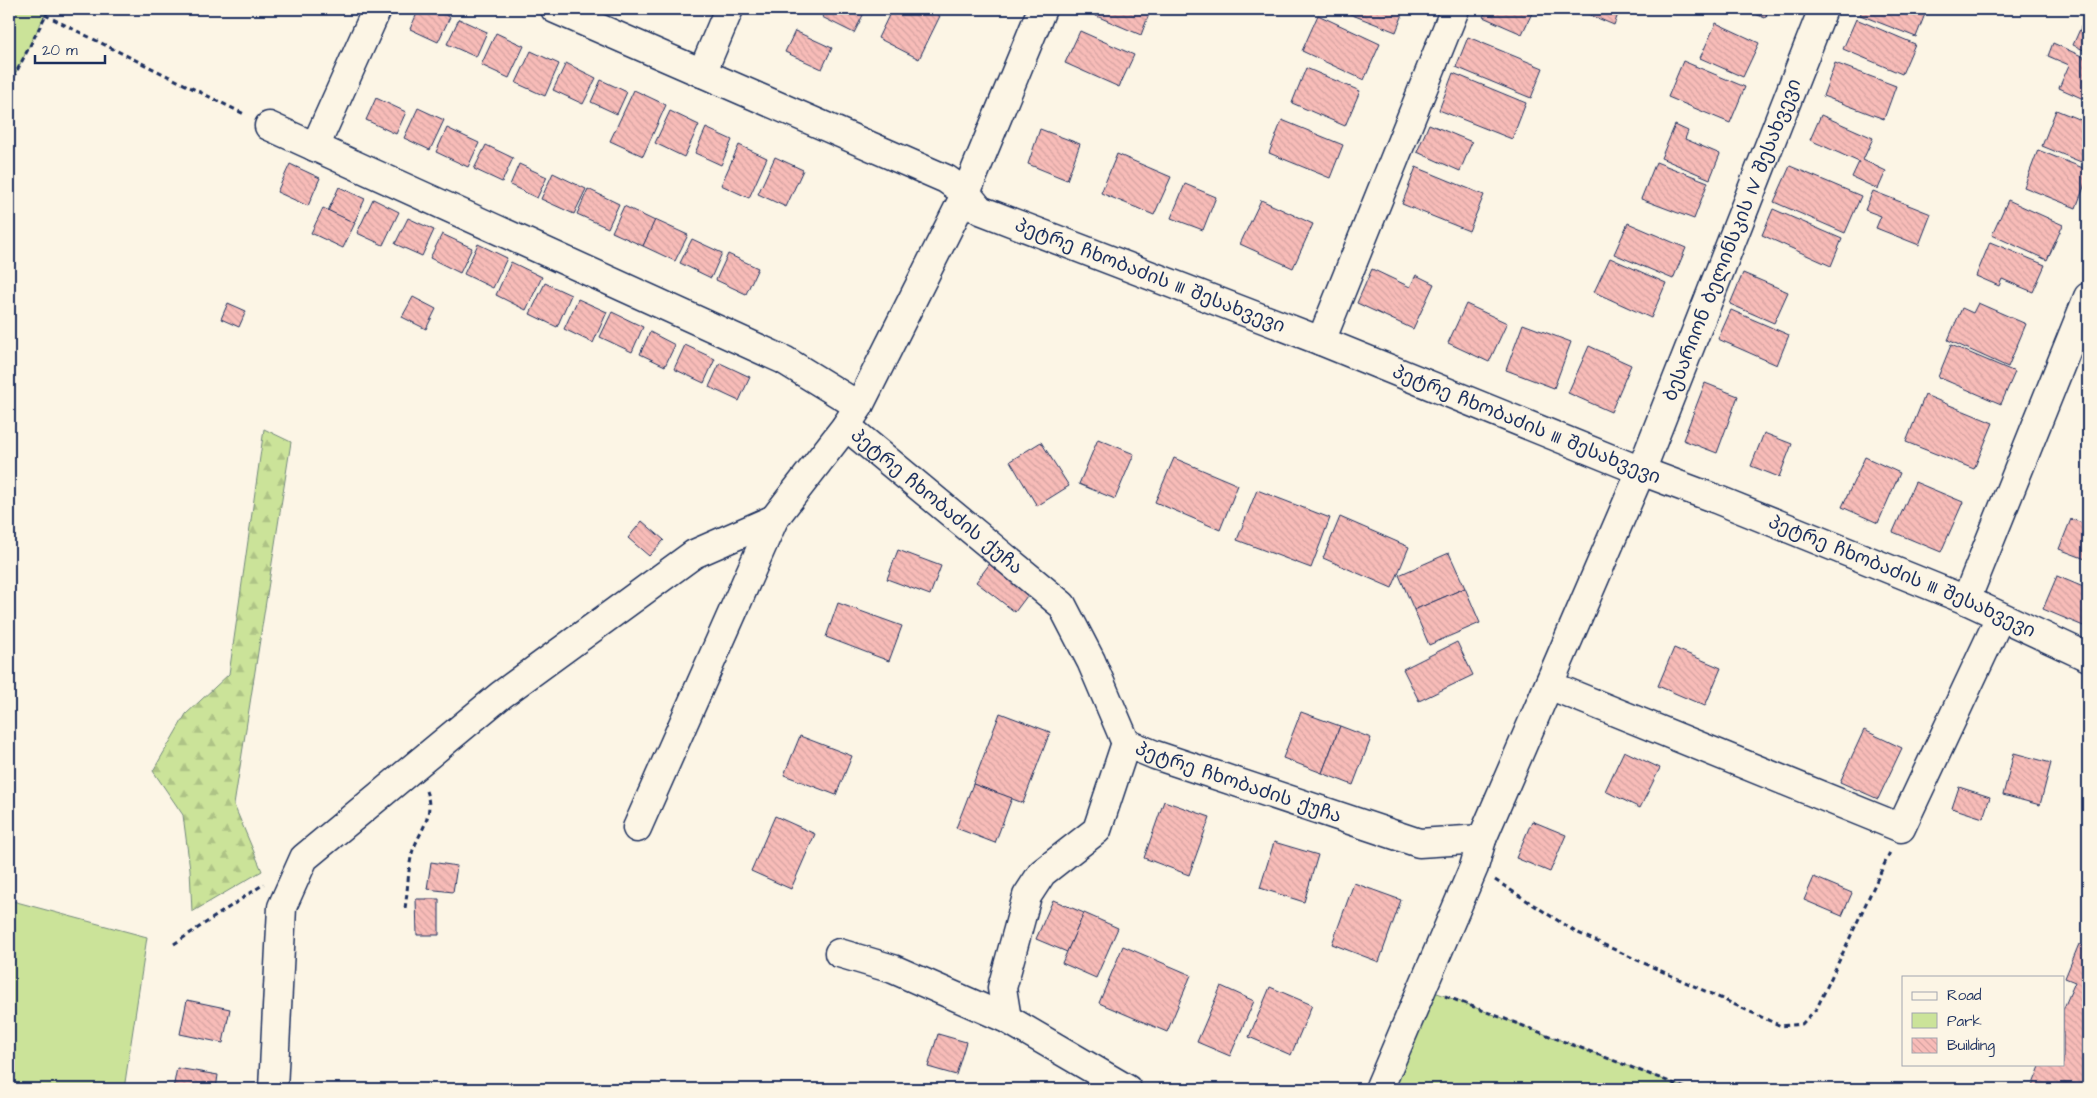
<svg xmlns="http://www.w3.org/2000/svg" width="2097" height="1098" viewBox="0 0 2097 1098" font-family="'Architects Daughter','Noto Sans Georgian',sans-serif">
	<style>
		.green { fill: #cbe399; stroke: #73897c }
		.forest { fill: url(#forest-firs); stroke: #73897c }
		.building { fill: url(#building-back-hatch); stroke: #1b2f5e }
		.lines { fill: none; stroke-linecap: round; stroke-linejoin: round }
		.minor-casing { stroke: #1b2f5e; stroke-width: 31 }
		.path { stroke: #1b2f5e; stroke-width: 3; stroke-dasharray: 5 4; stroke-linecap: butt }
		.minor { stroke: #fcf5e5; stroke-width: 28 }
		.labels { text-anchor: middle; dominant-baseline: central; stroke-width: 5; stroke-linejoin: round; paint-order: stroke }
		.street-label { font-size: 19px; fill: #1b2f5e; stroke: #fcf5e5 }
	</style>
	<defs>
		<pattern id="forest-firs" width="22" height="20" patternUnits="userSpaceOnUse" patternTransform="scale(1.25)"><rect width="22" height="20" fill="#cbe399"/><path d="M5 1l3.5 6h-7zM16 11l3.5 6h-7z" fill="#aec386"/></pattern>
		<pattern id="building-back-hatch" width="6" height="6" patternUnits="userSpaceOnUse" patternTransform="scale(1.25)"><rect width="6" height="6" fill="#f8bcb8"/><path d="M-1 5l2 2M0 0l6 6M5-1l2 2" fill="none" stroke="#d4a2a1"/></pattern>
	</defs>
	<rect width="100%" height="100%" fill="#fcf5e5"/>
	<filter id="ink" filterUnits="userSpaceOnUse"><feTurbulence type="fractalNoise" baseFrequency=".02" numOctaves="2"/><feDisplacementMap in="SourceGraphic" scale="10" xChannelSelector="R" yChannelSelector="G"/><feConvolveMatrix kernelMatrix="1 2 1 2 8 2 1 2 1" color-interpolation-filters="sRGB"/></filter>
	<g filter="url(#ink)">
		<g class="green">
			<polygon points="9,9 48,9 9,86"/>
			<polygon points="9,900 147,937 124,1089 9,1089"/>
			<polygon points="1432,991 1688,1089 1391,1089"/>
		</g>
		<polygon class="forest" points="264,429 291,442 234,805 262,871 192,912 190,869 183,815 153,771 186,714 229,674"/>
		<g class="building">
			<polygon points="419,9 433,9 450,17 438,42 410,29"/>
			<polygon points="827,9 866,9 854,33 822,17"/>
			<polygon points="892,9 926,9 940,16 919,59 878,38"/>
			<polygon points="1096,9 1151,9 1141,35 1094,15"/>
			<polygon points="1337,9 1405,9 1396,32"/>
			<polygon points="1487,9 1534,9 1522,34 1483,17"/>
			<polygon points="1576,9 1620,9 1614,25"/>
			<polygon points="1744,9 1769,9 1765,18"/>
			<polygon points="1863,9 1927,9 1916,37 1860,15"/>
			<polygon points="2088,11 2088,52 2073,45"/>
			<polygon points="1318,15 1380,44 1364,80 1302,51"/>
			<polygon points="459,19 487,32 476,57 447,44"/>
			<polygon points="1856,19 1915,44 1902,74 1843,49"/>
			<polygon points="1716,23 1759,43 1743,77 1700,58"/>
			<polygon points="795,31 832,48 822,69 785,52"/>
			<polygon points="1080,31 1134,55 1119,87 1065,63"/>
			<polygon points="496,33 524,46 509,78 481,65"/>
			<polygon points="1468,37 1543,68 1531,98 1456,67"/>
			<polygon points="2053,43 2088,59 2088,101 2059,88 2069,65 2048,56"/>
			<polygon points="531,51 559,64 545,96 516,83"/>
			<polygon points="1683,61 1745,87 1730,123 1668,97"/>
			<polygon points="566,63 596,78 583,104 553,90"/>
			<polygon points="1835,63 1896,86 1884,119 1823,96"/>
			<polygon points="1306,68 1360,91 1345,126 1292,103"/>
			<polygon points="1453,73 1526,103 1512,139 1439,110"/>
			<polygon points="601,80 627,92 617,114 591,102"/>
			<polygon points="634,90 666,105 643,156 610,141"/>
			<polygon points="376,98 406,112 396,134 366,120"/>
			<polygon points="418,108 444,120 430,150 404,138"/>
			<polygon points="2056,110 2088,123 2088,159 2086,164 2042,146"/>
			<polygon points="670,111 699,125 684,157 655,143"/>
			<polygon points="1821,115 1873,138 1863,160 1886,171 1878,189 1852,177 1859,162 1810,140"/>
			<polygon points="1282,120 1343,145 1330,178 1269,153"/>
			<polygon points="1429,124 1472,142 1460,171 1417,152"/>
			<polygon points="1675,125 1688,131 1685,139 1720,154 1710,179 1661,158"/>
			<polygon points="447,128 479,143 468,167 436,152"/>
			<polygon points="706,128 732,140 721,165 695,153"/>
			<polygon points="1040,129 1080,144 1067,180 1028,164"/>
			<polygon points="486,145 513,158 502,182 474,169"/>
			<polygon points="739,145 767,158 749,198 721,185"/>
			<polygon points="2038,150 2088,170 2088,176 2076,208 2024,187"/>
			<polygon points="1117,154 1171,177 1154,215 1101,193"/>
			<polygon points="775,157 803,170 786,207 758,194"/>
			<polygon points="1656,162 1708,182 1694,219 1641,199"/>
			<polygon points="290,164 320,178 308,206 277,192"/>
			<polygon points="519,164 547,177 537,198 510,185"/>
			<polygon points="1790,166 1861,196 1845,233 1774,202"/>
			<polygon points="1416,167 1484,195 1469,231 1402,204"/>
			<polygon points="553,173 586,189 574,214 541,199"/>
			<polygon points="1185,184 1216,197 1203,230 1171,218"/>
			<polygon points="339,187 365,199 354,223 328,211"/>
			<polygon points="588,189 619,204 608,228 577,214"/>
			<polygon points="1873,191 1931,214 1919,245 1876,228 1881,216 1865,210"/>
			<polygon points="373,199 399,212 383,245 357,233"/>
			<polygon points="1261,200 1313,224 1293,268 1240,244"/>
			<polygon points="2008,200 2063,225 2047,260 1992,235"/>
			<polygon points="624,206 655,221 643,246 612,232"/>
			<polygon points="323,208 355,223 343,248 311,233"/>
			<polygon points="1773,209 1842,239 1831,266 1762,235"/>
			<polygon points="408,218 434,230 422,256 395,244"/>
			<polygon points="655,220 688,235 675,261 643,246"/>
			<polygon points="1628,223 1686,248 1673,279 1614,254"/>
			<polygon points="442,234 472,248 460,273 430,258"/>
			<polygon points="692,239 722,253 711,278 680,263"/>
			<polygon points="1990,242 2045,265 2033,292 2002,279 1999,286 1976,276"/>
			<polygon points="478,244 507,258 493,288 464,274"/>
			<polygon points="728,254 758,268 746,294 716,280"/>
			<polygon points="1610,258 1666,283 1651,318 1594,292"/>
			<polygon points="511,262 542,277 526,310 496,295"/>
			<polygon points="1372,269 1410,287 1416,275 1434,284 1413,329 1357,303"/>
			<polygon points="1743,273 1788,292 1774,323 1730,304"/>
			<polygon points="545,283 571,295 557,327 530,314"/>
			<polygon points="413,297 436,309 426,329 402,317"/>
			<polygon points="578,299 607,312 593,343 564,329"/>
			<polygon points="228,303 246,311 239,327 221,319"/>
			<polygon points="1978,303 2026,324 2008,367 1948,340 1962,308 1973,313"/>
			<polygon points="1466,304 1507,323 1489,362 1448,343"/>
			<polygon points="1731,310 1789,335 1777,365 1718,339"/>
			<polygon points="612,312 643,327 632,352 600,337"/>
			<polygon points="1523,324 1571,342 1554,388 1506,370"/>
			<polygon points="650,332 675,345 665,366 640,354"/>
			<polygon points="685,345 715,359 704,383 674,369"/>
			<polygon points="1951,345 2015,372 2001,404 1938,377"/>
			<polygon points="1589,346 1631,365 1611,412 1568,393"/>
			<polygon points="720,363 750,377 739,401 709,387"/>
			<polygon points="1705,383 1738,396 1717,453 1683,440"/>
			<polygon points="1925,395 1993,423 1974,469 1906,442"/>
			<polygon points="1764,433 1792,444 1779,477 1751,466"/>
			<polygon points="1098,439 1134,454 1115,499 1079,484"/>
			<polygon points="1041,442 1069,486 1037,506 1010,461"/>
			<polygon points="1865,457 1900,473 1878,523 1842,507"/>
			<polygon points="1174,458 1238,485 1220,530 1155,502"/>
			<polygon points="1915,482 1963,502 1941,552 1893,532"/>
			<polygon points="1257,490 1330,518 1311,568 1237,540"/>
			<polygon points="1340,517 1409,547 1392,588 1323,558"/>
			<polygon points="2071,519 2088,525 2088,560 2059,549"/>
			<polygon points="642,521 664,540 649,556 628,538"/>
			<polygon points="898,550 941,566 930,595 887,579"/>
			<polygon points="1449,553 1465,588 1414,610 1399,575"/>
			<polygon points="991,562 1030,592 1015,612 976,582"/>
			<polygon points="2057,576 2088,589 2088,628 2043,609"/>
			<polygon points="1465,588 1480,623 1429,645 1414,610"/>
			<polygon points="838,603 902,626 889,661 826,637"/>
			<polygon points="1457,642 1473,675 1419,701 1403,669"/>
			<polygon points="1674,648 1721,668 1705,706 1658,686"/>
			<polygon points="1301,712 1340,726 1322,773 1283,758"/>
			<polygon points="1000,713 1050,732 1023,803 973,784"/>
			<polygon points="1340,726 1371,738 1353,785 1322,773"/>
			<polygon points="1864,730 1902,748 1878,799 1840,782"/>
			<polygon points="800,736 852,756 836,795 784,775"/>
			<polygon points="1624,751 1660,768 1640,808 1605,791"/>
			<polygon points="2014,753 2051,763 2040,805 2003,795"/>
			<polygon points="973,784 1012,798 995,843 956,828"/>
			<polygon points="1959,787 1990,797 1983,818 1952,808"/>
			<polygon points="1164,801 1210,817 1189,875 1144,858"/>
			<polygon points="775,816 815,834 791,889 751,871"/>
			<polygon points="1532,821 1566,835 1550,872 1516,858"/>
			<polygon points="1274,842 1318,855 1304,902 1260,888"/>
			<polygon points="431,862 457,866 453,892 427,889"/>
			<polygon points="1814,877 1852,893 1842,916 1804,900"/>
			<polygon points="1354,883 1401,900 1379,962 1332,944"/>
			<polygon points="416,899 439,899 439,935 417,935"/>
			<polygon points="1053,900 1084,913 1067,952 1036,939"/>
			<polygon points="1084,913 1118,928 1096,978 1062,963"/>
			<polygon points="2079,944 2088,948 2088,1089 2031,1089 2041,1064 2063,1064 2063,1010 2075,982 2065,978"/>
			<polygon points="1123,946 1191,975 1167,1032 1099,1003"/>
			<polygon points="1221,986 1254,1001 1230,1056 1197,1042"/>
			<polygon points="1270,987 1312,1005 1291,1055 1249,1037"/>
			<polygon points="187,1000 230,1009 223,1043 180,1034"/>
			<polygon points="938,1034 966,1042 956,1075 928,1067"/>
			<polygon points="177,1068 218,1075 216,1089 173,1089"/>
		</g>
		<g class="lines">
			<defs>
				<g id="minor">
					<path id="s1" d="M555,9L946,179L966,193L980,210L1321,341L1641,471L1716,499L1966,600L2088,657"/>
					<polyline points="702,73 729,9"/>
					<polyline points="269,126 784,360 859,406"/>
					<polyline points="315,147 377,9"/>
					<polyline points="1321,341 1455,9"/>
					<path id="s2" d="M846,426L1062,605L1091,661L1126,743L1155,755L1419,843L1482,839"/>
					<polyline points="1966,600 2088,297"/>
					<polyline points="1549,685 1901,828 2000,617"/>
					<polyline points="637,828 774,519 846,426 859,406 966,193 1042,9"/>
					<polyline points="839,953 893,969 1007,1019 1127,1089"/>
					<polyline points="1007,1019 1002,988 1027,896 1042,873 1097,830 1126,743"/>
					<polyline points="273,1089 282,907 304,858 501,695 694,554 774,519"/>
					<path id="s3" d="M1379,1089L1474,867L1482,839L1641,471L1823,9"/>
				</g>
			</defs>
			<use href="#minor" class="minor-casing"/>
			<g class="path">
				<polyline points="45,15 246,115"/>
				<polyline points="9,86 49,9"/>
				<polyline points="1495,880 1574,931 1781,1026 1802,1024 1817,1008 1891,850"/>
				<path d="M405,908C408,891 408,865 413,850C421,829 435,815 426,791"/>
				<polyline points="174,944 264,884"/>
				<polyline points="1445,996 1688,1089"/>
			</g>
			<use href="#minor" class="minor"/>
		</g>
	</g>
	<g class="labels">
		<g class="street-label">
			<text stroke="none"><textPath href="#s3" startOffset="920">ბესარიონ ბელინსკის IV შესახვევი</textPath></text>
			<text stroke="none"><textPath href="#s1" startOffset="655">პეტრე ჩხობაძის III შესახვევი</textPath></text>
			<text stroke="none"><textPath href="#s1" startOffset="1060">პეტრე ჩხობაძის III შესახვევი</textPath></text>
			<text stroke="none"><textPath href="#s2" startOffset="118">პეტრე ჩხობაძის ქუჩა</textPath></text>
			<text stroke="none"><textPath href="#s1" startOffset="1465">პეტრე ჩხობაძის III შესახვევი</textPath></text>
			<text stroke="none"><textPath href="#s2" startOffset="552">პეტრე ჩხობაძის ქუჩა</textPath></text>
		</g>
	</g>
	<rect width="2097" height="1098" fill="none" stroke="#fcf5e5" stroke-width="30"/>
	<rect x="15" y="15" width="2067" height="1068" fill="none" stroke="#1b2f5e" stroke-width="2" filter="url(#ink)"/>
	<rect x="1902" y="976" width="162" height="90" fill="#fcf5e5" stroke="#a2a6af"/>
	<rect x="1912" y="992" width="25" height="8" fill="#fcf5e5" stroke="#a2a6af"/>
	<text x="1947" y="1000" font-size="15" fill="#1b2f5e">Road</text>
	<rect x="1912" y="1013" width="25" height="15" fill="#cbe399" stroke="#a2a6af"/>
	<text x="1947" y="1026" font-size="15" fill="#1b2f5e">Park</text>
	<rect x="1912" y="1038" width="25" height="15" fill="url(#building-back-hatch)" stroke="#a2a6af"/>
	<text x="1947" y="1050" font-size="15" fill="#1b2f5e">Building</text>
	<path d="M35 55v8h70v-8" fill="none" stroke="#1b2f5e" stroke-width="2.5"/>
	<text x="42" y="55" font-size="15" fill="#1b2f5e" stroke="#fcf5e5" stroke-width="4" paint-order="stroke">20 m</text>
</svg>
